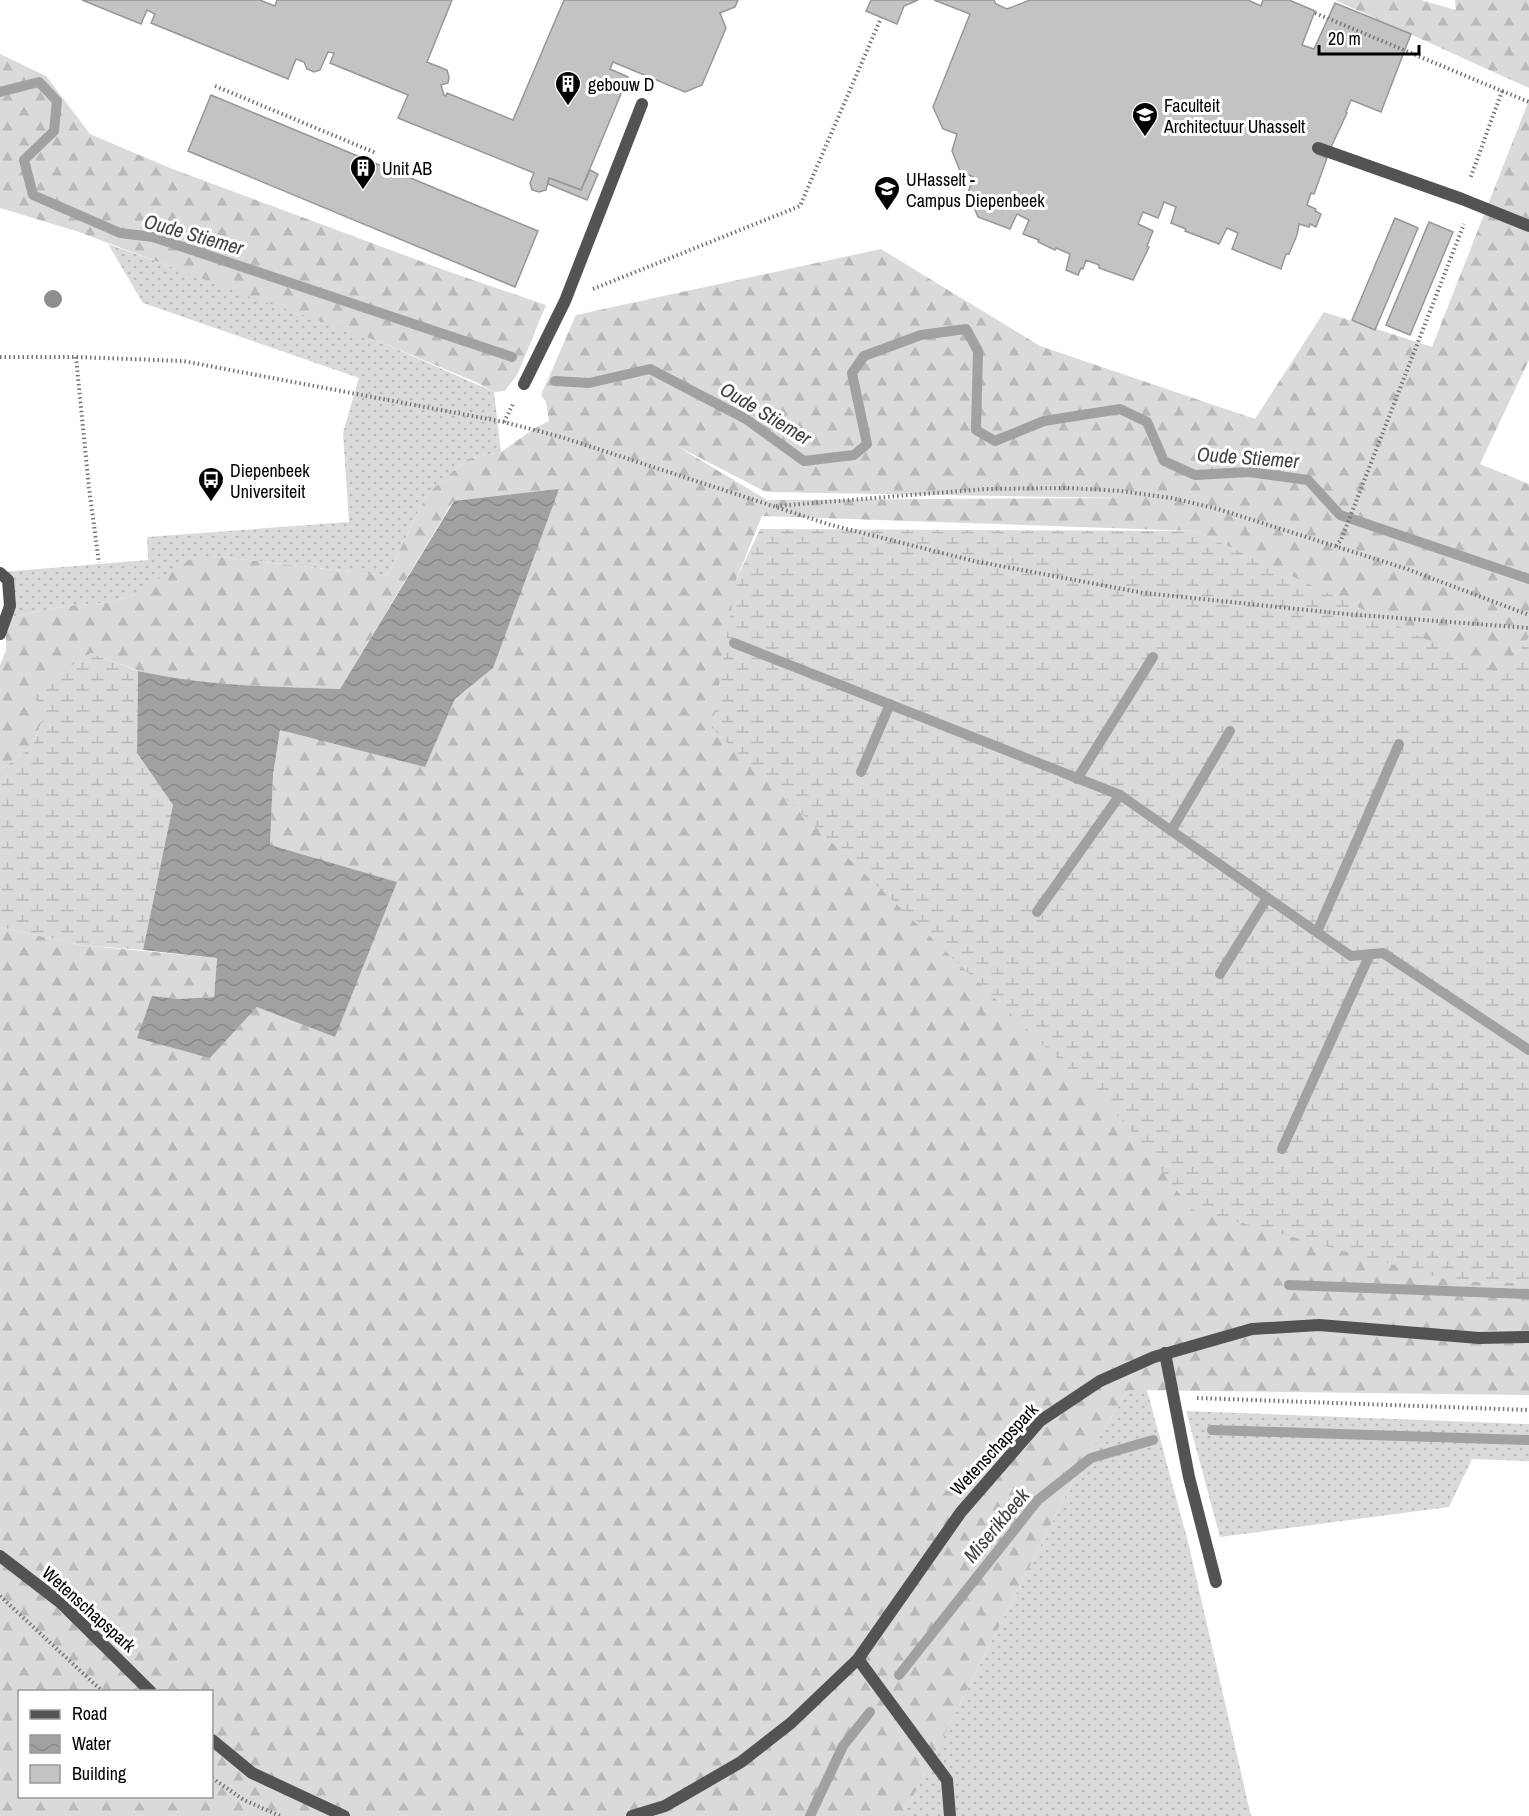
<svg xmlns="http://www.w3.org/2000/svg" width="1529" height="1816" viewBox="0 0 1529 1816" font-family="'Archivo Narrow',sans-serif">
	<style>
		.grass { fill: url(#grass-dots) }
		.forest { fill: url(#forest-firs); fill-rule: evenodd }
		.wetland { fill: url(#wetland-marsh) }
		.water { fill: url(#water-waves) }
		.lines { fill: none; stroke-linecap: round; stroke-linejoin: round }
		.stream { stroke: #a1a1a1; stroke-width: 10 }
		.building { fill: #c3c3c3; stroke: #979797; stroke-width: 1.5 }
		.path { stroke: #757575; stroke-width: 4; stroke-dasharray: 1.5 3; stroke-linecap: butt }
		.lane { stroke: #535353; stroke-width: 12 }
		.street { stroke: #535353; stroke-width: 12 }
		.tree { fill: #8e8e8e }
		.labels { text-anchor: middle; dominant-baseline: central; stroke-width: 6; stroke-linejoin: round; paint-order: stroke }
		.poi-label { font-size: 18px; fill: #000; stroke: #fff; text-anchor: start }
		.street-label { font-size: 18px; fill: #000; stroke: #fff }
		.water-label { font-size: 20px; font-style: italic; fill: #424242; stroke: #fff }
	</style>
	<defs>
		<pattern id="grass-dots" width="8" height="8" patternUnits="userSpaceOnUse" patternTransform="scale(1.5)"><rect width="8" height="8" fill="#dadada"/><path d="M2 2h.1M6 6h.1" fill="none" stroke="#b9b9b9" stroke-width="1.8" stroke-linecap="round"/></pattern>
		<pattern id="forest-firs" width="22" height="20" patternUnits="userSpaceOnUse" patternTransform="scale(1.5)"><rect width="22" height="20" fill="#dadada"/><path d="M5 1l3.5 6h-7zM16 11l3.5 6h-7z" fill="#b9b9b9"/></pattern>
		<pattern id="wetland-marsh" width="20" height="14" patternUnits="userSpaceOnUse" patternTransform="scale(1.5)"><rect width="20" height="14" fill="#dadada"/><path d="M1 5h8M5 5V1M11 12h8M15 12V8" fill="none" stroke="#b9b9b9"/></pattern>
		<pattern id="water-waves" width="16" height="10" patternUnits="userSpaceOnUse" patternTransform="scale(1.5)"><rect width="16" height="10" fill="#a1a1a1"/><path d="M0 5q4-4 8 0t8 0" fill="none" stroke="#898989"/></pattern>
	</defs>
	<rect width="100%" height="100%" fill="#fff"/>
	<g class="grass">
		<polygon points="108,244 383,343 494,392 501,452 467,459 427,494 387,576 212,556 156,582 133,595 106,603 65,606 6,618 2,572 148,560 147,537 349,522 343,433 359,378 143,303"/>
		<polygon points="1128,1390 1147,1390 1188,1542 1251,1816 903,1816 1075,1477"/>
		<polygon points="1186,1411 1529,1424 1529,1461 1472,1459 1449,1507 1220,1537"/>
	</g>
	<g class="forest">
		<polygon points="1335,0 1421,0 1456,10 1455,0 1529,0 1529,88"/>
		<polygon points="0,54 46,76 90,134 170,168 447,271 546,305 518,373 505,391 494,392 478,383 383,343 248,296 79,232 0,208"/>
		<path d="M1529,100V360L1480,464L1529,484V637L1502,676L1196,531L762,516L736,580L1452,1281L1529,1283V1395L1128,1390L1075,1477L903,1816H0V927L80,945L217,958L214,997L179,999L152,996L210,1058L257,1007L270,845L273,775L280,730L425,766L455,699L493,668L453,501L340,689C285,687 229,687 174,679C145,675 118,663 91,653L43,718L32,747L0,770V665L6,650V618L65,606L106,603L133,595L187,561L212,556L387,576L427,494L467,459L501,452L535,428L549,421L546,402L541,395L576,315L881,249L1040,346L1255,419L1324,312L1432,347ZM677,446L766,492L1125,498L767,500ZM20,1692H212V1796H20Z"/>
	</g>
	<g class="wetland">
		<polygon points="760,529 1196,531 1502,675 1529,637 1529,1283 1452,1281 1191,1209 1124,1122 712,728 736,580"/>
		<polygon points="91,653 138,671 137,753 173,805 143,950 80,945 0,927 0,770 32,747 43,718 34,689"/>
	</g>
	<path class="water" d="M559,489L493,668L455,699L425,767L280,730L273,775L270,845L397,882L335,1037L257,1007L210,1058L137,1038L152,996L179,999L214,997L217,958L143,950L173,805L137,753L138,671C204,686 272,687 340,689L454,501Z"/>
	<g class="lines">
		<g class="stream">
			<polyline points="0,92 39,82 57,101 54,131 24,160 33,195 120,233 153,237 512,357"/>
			<polyline points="555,381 589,383 650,369 746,419 804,461 854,455 867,444 852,373 864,356 921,335 966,329 978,351 976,430 995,441 1044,421 1120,409 1147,422 1164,461 1195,475 1249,472 1308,480 1340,515 1529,579"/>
			<polyline points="734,643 1120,795 1351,956 1383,953 1529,1050"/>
			<polyline points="861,772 890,704"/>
			<polyline points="1077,779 1153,657"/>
			<polyline points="1171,831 1230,731"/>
			<polyline points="1037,912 1120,795"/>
			<polyline points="1317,932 1399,744"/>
			<polyline points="1220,974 1267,898"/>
			<polyline points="1282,1149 1370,954"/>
			<polyline points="1289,1285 1529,1294"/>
			<polyline points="1212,1430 1529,1440"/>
			<polyline points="899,1675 1038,1500 1091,1458 1153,1440"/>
			<polyline points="810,1816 843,1746 870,1712"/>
		</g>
	</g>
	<g class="building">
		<polygon points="82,0 260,0 275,6 277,0 452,0 427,62 447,70 449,77 448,83 441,85 444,95 446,96 447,93 513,120 564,0 738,0 735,7 720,13 726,28 702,85 685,92 613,62 610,69 628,77 581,190 549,178 546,190 539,192 532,190 530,183 534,173 398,118 408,95 330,63 334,53 328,52 320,70 314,72 307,69 304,62 296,59 288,79 151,23 155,14 147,10 141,24"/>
		<polygon points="871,0 918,0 904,6 897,24 866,11"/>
		<polygon points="934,0 994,0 996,4 1007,9 1030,0 1248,0 1261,6 1263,0 1289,0 1315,11 1302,45 1314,49 1335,3 1411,34 1381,112 1351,100 1346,112 1347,113 1331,147 1317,154 1327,158 1314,194 1311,193 1307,205 1316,209 1315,211 1321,214 1316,227 1310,224 1309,227 1299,224 1297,235 1289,254 1286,254 1281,269 1232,249 1238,233 1227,228 1219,244 1185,231 1186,229 1171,223 1176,207 1164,202 1158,218 1143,212 1138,224 1153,231 1147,246 1149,247 1133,280 1099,268 1099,265 1086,260 1083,269 1081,268 1078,275 1066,270 1070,254 1056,248 1055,250 1038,242 1039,240 1023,234 1029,220 1017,214 1010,229 978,217 968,193 973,177 960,171 952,151 957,134 943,129 933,107 970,14"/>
		<polygon points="211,95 538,231 515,287 188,151"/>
		<polygon points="590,170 598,174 587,200 548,184 549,178 581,190"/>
		<polygon points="1395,218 1418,228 1375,330 1352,320"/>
		<polygon points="1429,222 1453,232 1410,335 1386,325"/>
	</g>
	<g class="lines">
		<g class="path">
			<polyline points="1315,13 1502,91 1470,179"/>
			<polyline points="215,86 376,153"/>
			<polyline points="1502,91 1529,102"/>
			<polyline points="593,289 800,206 881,18"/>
			<polyline points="0,357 76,357 183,361 504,422 561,437 831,525 974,561 1144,593 1346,614 1529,628"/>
			<polyline points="76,357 89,488 99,563"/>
			<polyline points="504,422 513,404"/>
			<polyline points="776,506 985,489 1069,488 1121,491 1171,498 1218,509 1407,569 1529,615"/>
			<polyline points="1336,546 1341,540 1464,224"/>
			<polyline points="1197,1398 1529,1410"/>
			<polyline points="0,1596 103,1692"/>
			<polyline points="212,1778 244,1800 280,1816"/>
		</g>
		<g class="lane">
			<polyline points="1318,148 1462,199 1529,226"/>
			<polyline points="524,384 565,301 642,104"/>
			<polyline points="0,573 8,580 10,606 0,634"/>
			<polyline points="1165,1353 1189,1477 1216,1582"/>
			<polyline points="858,1659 947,1780 950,1816"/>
		</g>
		<g class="street">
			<polyline points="0,1556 61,1603 151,1692"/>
			<polyline points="212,1740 252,1773 344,1816"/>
			<polyline points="632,1816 665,1806 741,1762 791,1723 858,1659 961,1512 1040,1421 1100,1381 1154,1357 1252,1329 1319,1325 1479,1338 1529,1337"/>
		</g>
	</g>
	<circle class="tree" cx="53" cy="299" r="9"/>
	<defs>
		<symbol id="building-pin" viewBox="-11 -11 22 30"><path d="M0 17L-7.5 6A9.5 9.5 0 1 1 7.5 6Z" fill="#000" stroke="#fff"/><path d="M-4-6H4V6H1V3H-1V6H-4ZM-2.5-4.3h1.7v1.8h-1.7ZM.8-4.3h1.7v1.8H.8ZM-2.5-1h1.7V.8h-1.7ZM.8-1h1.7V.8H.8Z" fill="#fff"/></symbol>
		<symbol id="university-pin" viewBox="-11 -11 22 30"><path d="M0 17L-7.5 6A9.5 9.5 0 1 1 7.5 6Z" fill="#000" stroke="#fff"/><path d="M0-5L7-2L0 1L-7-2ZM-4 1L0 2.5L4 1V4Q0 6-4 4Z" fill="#fff"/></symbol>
		<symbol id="bus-pin" viewBox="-11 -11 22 30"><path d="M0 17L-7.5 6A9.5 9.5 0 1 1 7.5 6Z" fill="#000" stroke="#fff"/><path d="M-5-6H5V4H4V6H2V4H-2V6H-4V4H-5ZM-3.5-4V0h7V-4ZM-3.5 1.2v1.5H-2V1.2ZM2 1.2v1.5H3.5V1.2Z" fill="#fff"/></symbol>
	</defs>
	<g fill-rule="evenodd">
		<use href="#building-pin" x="553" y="69" width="30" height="40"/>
		<use href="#university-pin" x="1130" y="100" width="30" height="40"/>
		<use href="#building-pin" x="348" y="153" width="30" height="40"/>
		<use href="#university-pin" x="872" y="174" width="30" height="40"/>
		<use href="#bus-pin" x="196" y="465" width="30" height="40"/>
	</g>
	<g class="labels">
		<g class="poi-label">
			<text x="588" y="84">gebouw D</text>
			<text x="1164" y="105">Faculteit<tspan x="1164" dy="21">Architectuur Uhasselt</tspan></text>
			<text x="382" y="168">Unit AB</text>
			<text x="906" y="179">UHasselt -<tspan x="906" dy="21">Campus Diepenbeek</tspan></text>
			<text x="230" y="470">Diepenbeek<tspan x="230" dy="21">Universiteit</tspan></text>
		</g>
		<g class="street-label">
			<text transform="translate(994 1449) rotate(-47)">Wetenschapspark</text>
			<text transform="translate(89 1609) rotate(42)">Wetenschapspark</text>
		</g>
		<g class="water-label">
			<text transform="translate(194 234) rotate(16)">Oude Stiemer</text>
			<text transform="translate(766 413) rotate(31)">Oude Stiemer</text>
			<text transform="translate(1248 457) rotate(4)">Oude Stiemer</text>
			<text transform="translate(996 1525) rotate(-50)">Miserikbeek</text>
		</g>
	</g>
	<rect x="18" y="1690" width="195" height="108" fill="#ffffff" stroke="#999999" stroke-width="1.5"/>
	<rect x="30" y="1710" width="30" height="9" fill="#535353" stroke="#999999" stroke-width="1.5"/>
	<text x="72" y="1720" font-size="18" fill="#000000">Road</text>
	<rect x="30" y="1735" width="30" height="18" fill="url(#water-waves)" stroke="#999999" stroke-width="1.5"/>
	<text x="72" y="1750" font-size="18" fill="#000000">Water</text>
	<rect x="30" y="1765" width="30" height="18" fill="#c3c3c3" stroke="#999999" stroke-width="1.5"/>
	<text x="72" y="1780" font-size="18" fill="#000000">Building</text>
	<path d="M1319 45v9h100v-9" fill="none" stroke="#000000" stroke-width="3"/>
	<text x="1328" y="45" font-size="18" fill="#000000" stroke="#ffffff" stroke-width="4.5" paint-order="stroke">20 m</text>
</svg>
